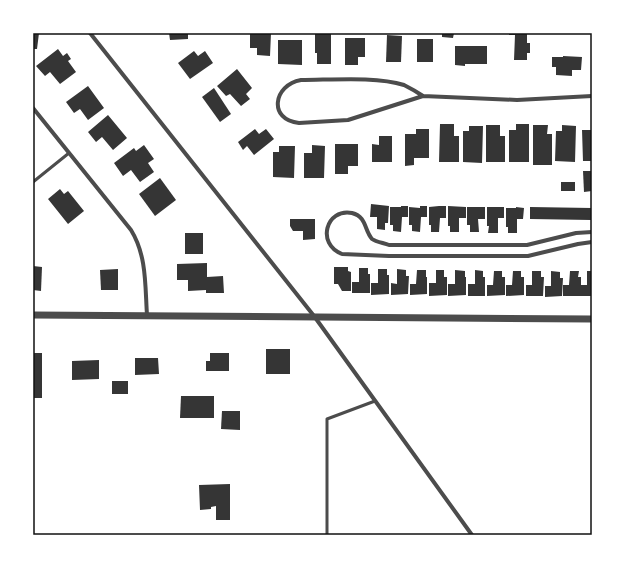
<svg xmlns="http://www.w3.org/2000/svg" width="625" height="568" viewBox="0 0 625 568" font-family="Arial,sans-serif">
	<style>
		.building { fill: #353535 }
		.lines { fill: none; stroke-linecap: round; stroke-linejoin: round }
		.service { stroke: #4c4c4c; stroke-width: 3 }
		.minor { stroke: #4c4c4c; stroke-width: 4 }
		.tertiary { stroke: #4c4c4c; stroke-width: 7 }
		.neatline { fill: none; stroke: #111; stroke-width: 1.5 }
	</style>
	<rect width="100%" height="100%" fill="#fff"/>
	<g class="building">
		<polygon points="33,33 39,33 37,49 33,49"/>
		<polygon points="169,33 188,33 188,39 170,40"/>
		<polygon points="250,33 271,33 270,56 257,55 257,48 250,48"/>
		<polygon points="315,33 331,33 331,64 317,64 317,53 315,53"/>
		<polygon points="442,33 454,33 453,38 442,37"/>
		<polygon points="509,33 527,33 527,43 530,43 530,53 527,53 527,60 514,60 515,35 509,35"/>
		<polygon points="387,35 402,36 401,62 386,62"/>
		<polygon points="345,38 365,38 365,57 358,57 358,65 345,65"/>
		<rect x="417" y="39" width="16" height="23"/>
		<polygon points="278,40 302,40 302,65 278,64"/>
		<polygon points="455,46 487,46 487,64 465,64 465,66 455,65"/>
		<polygon points="58,49 63,56 67,53 71,59 68,61 76,72 60,84 50,72 45,76 36,66"/>
		<polygon points="194,51 198,56 205,51 213,63 190,79 178,63"/>
		<polygon points="563,56 582,57 581,70 572,70 572,76 556,75 556,67 552,67 552,57 563,57"/>
		<polygon points="237,69 252,88 246,94 250,99 241,106 230,94 226,96 217,86"/>
		<polygon points="88,86 104,108 88,120 80,109 74,113 66,102"/>
		<polygon points="214,88 231,114 220,122 202,97"/>
		<polygon points="108,115 127,138 113,150 102,137 96,142 88,132"/>
		<polygon points="440,124 454,124 454,136 459,136 459,162 439,162"/>
		<polygon points="516,124 529,124 529,162 509,162 509,130 516,130"/>
		<polygon points="486,125 500,125 500,136 505,136 505,162 486,162"/>
		<polygon points="533,125 548,125 547,134 552,134 552,165 533,165"/>
		<polygon points="562,125 576,126 575,162 555,161 556,131 562,131"/>
		<polygon points="469,126 483,126 482,163 463,162 463,131 469,131"/>
		<polygon points="255,129 259,134 266,129 274,139 254,155 247,146 243,150 238,142"/>
		<polygon points="416,129 429,129 429,158 414,158 414,165 405,166 405,134 416,134"/>
		<polygon points="582,130 592,130 592,161 583,161"/>
		<polygon points="379,136 392,136 392,162 372,162 372,144 379,145"/>
		<polygon points="335,144 358,144 358,166 348,166 348,174 335,174"/>
		<polygon points="144,145 154,159 148,163 154,172 140,182 131,170 123,176 114,163 134,148 136,151"/>
		<polygon points="312,145 325,146 324,178 304,178 304,153 312,153"/>
		<polygon points="279,146 295,146 294,178 273,177 273,152 279,152"/>
		<polygon points="583,171 592,171 592,191 584,192"/>
		<polygon points="160,178 176,200 155,216 139,194"/>
		<rect x="561" y="182" width="14" height="9"/>
		<polygon points="60,189 64,194 68,191 84,211 68,224 48,199"/>
		<polygon points="371,204 389,206 388,223 385,223 385,230 377,229 377,217 370,217"/>
		<polygon points="401,206 408,206 408,217 402,217 401,232 393,231 393,225 390,225 390,207 401,207"/>
		<polygon points="420,206 427,206 427,217 421,217 420,232 412,231 412,225 409,225 409,207 420,208"/>
		<polygon points="439,206 446,206 446,218 440,218 439,232 431,232 431,225 429,225 429,207"/>
		<polygon points="448,206 466,207 466,218 459,218 459,232 450,232 450,226 448,226"/>
		<polygon points="467,207 485,207 485,219 478,219 479,232 470,232 470,225 467,225"/>
		<polygon points="487,207 504,207 504,218 498,218 498,233 488,233 489,226 487,226"/>
		<polygon points="516,207 524,208 523,219 517,219 517,233 508,233 508,227 506,227 506,208 516,208"/>
		<polygon points="530,207 592,208 591,220 530,219"/>
		<polygon points="290,219 315,219 315,239 303,240 303,231 293,231 290,226"/>
		<rect x="185" y="233" width="18" height="21"/>
		<polygon points="207,263 207,277 223,276 224,293 206,293 206,290 188,291 188,280 177,280 177,264"/>
		<polygon points="33,266 42,267 41,291 33,290"/>
		<polygon points="334,267 348,267 348,271 351,272 351,291 342,291 338,284 334,284"/>
		<polygon points="359,268 368,268 368,274 370,274 370,293 352,293 352,282 359,282"/>
		<polygon points="118,269 118,290 101,290 100,270"/>
		<polygon points="378,269 387,269 387,275 389,275 389,294 371,295 371,283 378,283"/>
		<polygon points="397,269 406,270 406,276 409,276 408,294 391,295 391,283 397,284"/>
		<polygon points="417,270 426,270 426,277 427,277 427,294 410,295 410,284 416,284"/>
		<polygon points="436,270 444,270 444,277 447,277 447,295 429,296 429,283 436,283"/>
		<polygon points="455,270 465,271 465,277 466,277 466,295 448,296 448,284 455,284"/>
		<polygon points="475,270 483,271 483,277 485,277 485,296 468,296 468,284 475,284"/>
		<polygon points="494,271 502,271 502,277 505,277 505,295 487,296 487,285 493,285"/>
		<polygon points="513,271 521,271 521,277 524,277 524,295 506,296 506,285 512,285"/>
		<polygon points="532,271 541,271 541,277 544,277 543,296 526,296 526,285 532,285"/>
		<polygon points="551,271 560,272 560,278 563,278 562,296 545,297 545,286 551,286"/>
		<polygon points="570,271 579,271 578,277 581,277 581,285 587,285 587,271 592,271 592,296 563,296 563,285 569,285"/>
		<rect x="266" y="349" width="24" height="25"/>
		<rect x="33" y="353" width="9" height="45"/>
		<polygon points="210,353 229,353 229,371 206,371 206,361 210,361"/>
		<polygon points="135,358 158,358 159,374 135,375"/>
		<polygon points="99,360 99,379 72,380 72,361"/>
		<rect x="112" y="381" width="16" height="13"/>
		<polygon points="181,396 214,396 214,418 180,418"/>
		<polygon points="222,411 240,411 240,430 221,429"/>
		<polygon points="230,484 230,520 216,520 216,506 211,507 211,509 200,510 199,485"/>
	</g>
	<g class="lines">
		<g class="service">
			<polyline points="33,182 69,153"/>
			<polyline points="327,535 327,419 375,401"/>
		</g>
		<g class="minor">
			<polyline points="90,33 314,316 472,535"/>
			<path d="M423,96C417,92 410,88 404,85C376,76 331,80 301,80C273,85 268,120 299,123L348,120L423,96L517,100L592,96"/>
			<path d="M33,108L131,230C147,256 145,286 147,315"/>
			<path d="M592,232L576,233L527,245H389C384,243 376,242 372,239C364,230 367,217 352,213C326,208 316,244 342,254L389,256H528L578,244L592,242"/>
		</g>
		<polyline class="tertiary" points="33,315 592,319"/>
	</g>
	<rect width="625" height="568" fill="none" stroke="#ffffff" stroke-width="68"/>
	<rect x="34" y="34" width="557" height="500" class="neatline"/>
</svg>
